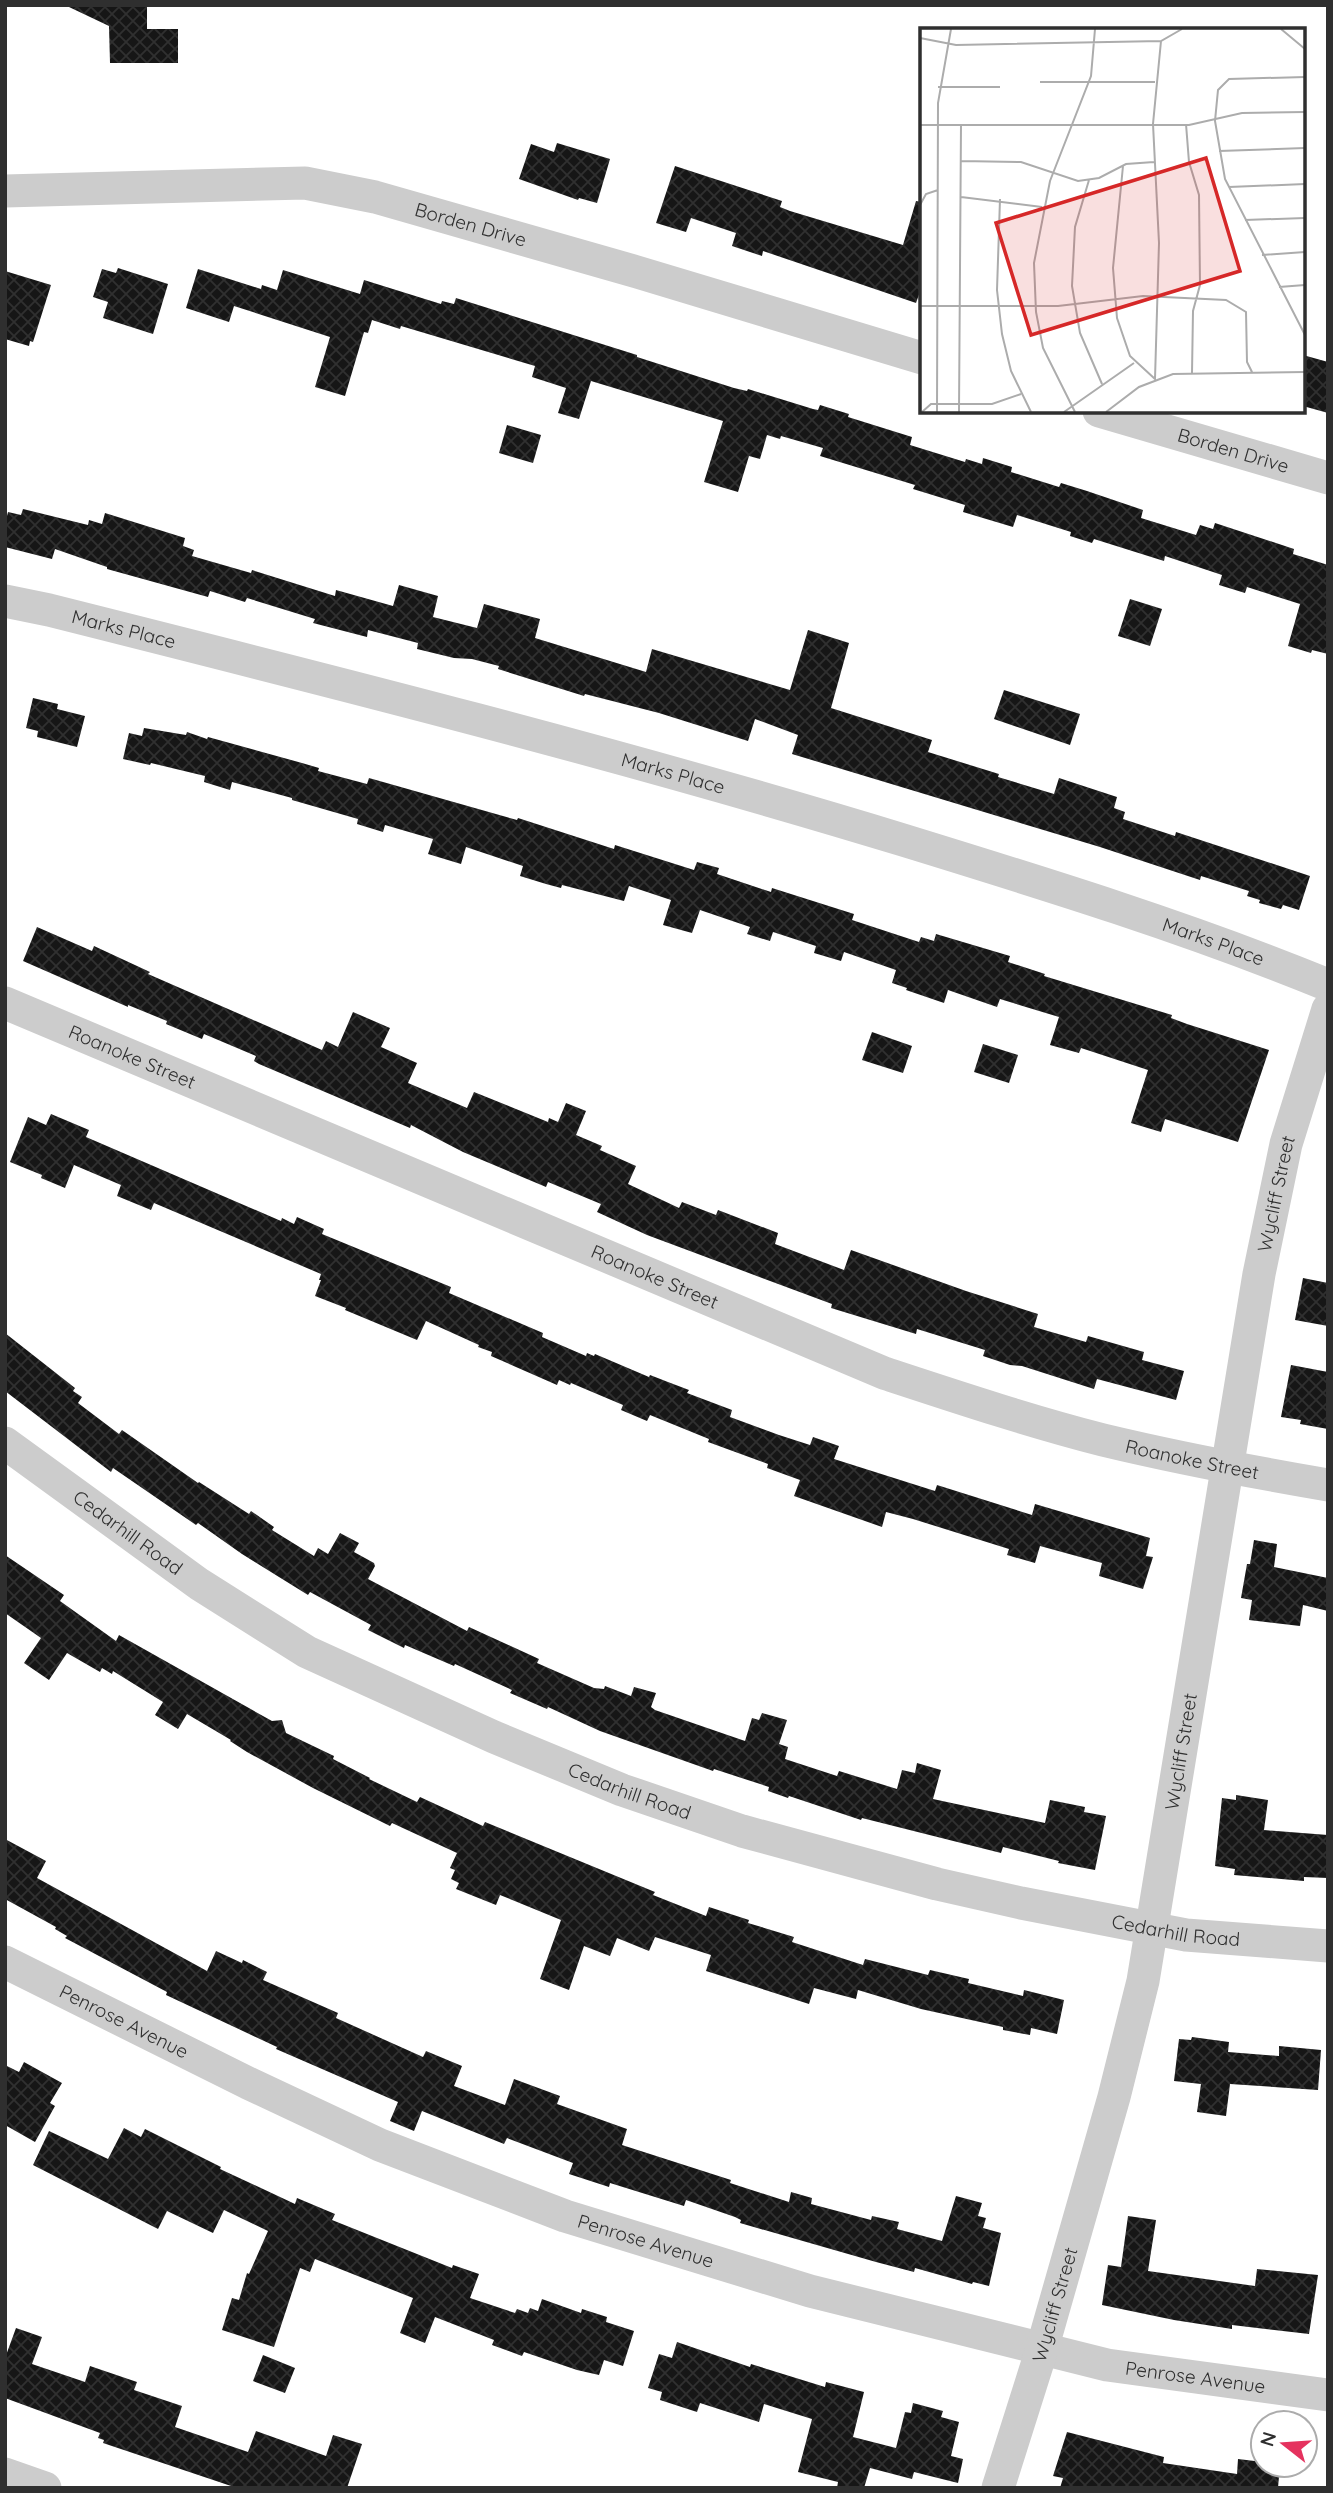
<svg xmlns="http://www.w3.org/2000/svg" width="1333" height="2493" viewBox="0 0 1333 2493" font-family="Quicksand,sans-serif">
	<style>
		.building { fill: url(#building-cross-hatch) }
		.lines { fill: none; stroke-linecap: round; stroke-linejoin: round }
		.street { stroke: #ccc; stroke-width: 33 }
		.labels { text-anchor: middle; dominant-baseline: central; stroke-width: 7; stroke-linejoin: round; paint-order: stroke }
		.street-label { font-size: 19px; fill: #2f2f2f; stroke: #fff }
		.inset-road { fill: none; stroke: #acacac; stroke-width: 2 }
		.view { fill: #d62828; fill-opacity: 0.15; stroke: #d62828; stroke-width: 3.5 }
		.inset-edge { fill: none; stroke: #2f2f2f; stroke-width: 3.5 }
	</style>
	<defs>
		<pattern id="building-cross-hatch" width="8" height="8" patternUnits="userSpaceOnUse" patternTransform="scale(1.75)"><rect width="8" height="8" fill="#161616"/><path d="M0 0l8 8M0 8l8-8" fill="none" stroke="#303030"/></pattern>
	</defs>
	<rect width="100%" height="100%" fill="#fff"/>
	<g class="building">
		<polygon points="147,6 147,29 178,29 178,63 110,63 109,26 69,7"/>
		<polygon points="557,143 610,159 597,203 579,198 578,200 519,179 531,144 554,152"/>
		<polygon points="675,166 782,201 780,207 790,211 903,245 916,201 922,202 922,286 916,303 763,251 762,256 732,246 736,233 691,218 686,232 656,223"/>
		<polygon points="118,268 168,284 153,334 103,318 108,302 93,297 102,269 116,273"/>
		<polygon points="198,269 261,289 262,285 277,290 283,270 360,294 364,280 441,304 442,301 454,304 456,298 637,355 637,357 734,388 747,391 748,389 813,409 818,410 820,405 849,414 848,417 912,437 910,445 965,462 966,459 982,464 983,458 1012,467 1011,472 1059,487 1061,483 1087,491 1143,510 1141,518 1196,535 1200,525 1213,529 1215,523 1294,549 1293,554 1328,565 1328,654 1312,650 1311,653 1288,646 1300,604 1247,587 1245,593 1219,585 1222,575 1165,556 1164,561 1094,539 1092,543 1070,536 1071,532 1017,515 1013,527 963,512 965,505 913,489 915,485 820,456 823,448 781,436 780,439 767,435 760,459 749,456 738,492 704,482 723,421 591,381 579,419 558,413 566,388 532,377 535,366 401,326 400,329 372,320 368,333 364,332 345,396 315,387 330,337 234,306 229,322 186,308"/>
		<polygon points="5,271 51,285 33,342 30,341 29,346 5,339"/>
		<polygon points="1303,355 1328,362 1328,413 1303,406"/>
		<polygon points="507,425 541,435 533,463 499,453"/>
		<polygon points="23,509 88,525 89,520 102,524 105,513 185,538 183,546 194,550 192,556 251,573 252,570 335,596 336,590 393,606 399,585 438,596 433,617 477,628 484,604 540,619 535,638 646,672 652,649 790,690 808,630 849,643 831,708 932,740 928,752 999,774 998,777 1054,794 1059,778 1117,797 1114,808 1125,812 1123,819 1175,836 1176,832 1310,876 1299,910 1283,905 1281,909 1259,903 1260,900 1247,896 1249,891 1201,876 1200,880 1100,847 792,754 798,735 755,719 748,741 659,713 585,694 584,696 498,669 499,666 472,659 454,658 417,649 418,643 368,630 367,637 313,623 315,619 247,598 245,602 210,591 208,597 107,569 107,567 55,549 52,559 5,547 5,524 8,512 21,515"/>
		<polygon points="1130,599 1162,609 1150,646 1118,636"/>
		<polygon points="1004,690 1080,714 1070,745 994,719"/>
		<polygon points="33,698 58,704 57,709 85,716 77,747 37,737 38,731 26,728"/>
		<polygon points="144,728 186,735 187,732 207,739 208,737 302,763 319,768 318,771 367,784 369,778 517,820 518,818 614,849 615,845 694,870 697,862 719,868 717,874 771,892 772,888 854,914 852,920 919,942 921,937 934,941 936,934 1010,956 1008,962 1045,974 1044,976 1172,1015 1171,1018 1187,1024 1269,1050 1238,1142 1165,1119 1161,1132 1131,1123 1148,1070 1081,1048 1079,1053 1050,1045 1059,1017 1000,999 997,1007 948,990 944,1003 906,990 907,988 892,983 896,970 844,952 841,961 814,953 816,946 773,932 770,941 747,934 750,927 700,910 692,933 663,925 671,900 629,886 624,901 562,885 561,888 546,884 520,876 523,866 466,847 461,864 428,854 433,839 385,825 383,832 357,824 358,819 292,800 292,798 232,782 230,790 204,782 205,776 151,763 150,765 123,759 129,733 142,736"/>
		<polygon points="37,927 92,951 94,946 150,972 148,974 322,1050 326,1041 338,1047 353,1012 390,1028 381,1047 417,1063 408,1083 467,1108 474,1092 548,1122 549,1118 558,1122 566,1103 586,1111 576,1135 602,1146 600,1150 636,1166 628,1184 679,1208 682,1202 716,1215 718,1210 778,1233 775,1244 844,1270 851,1250 966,1291 1038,1314 1034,1327 1086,1342 1088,1336 1144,1352 1142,1360 1184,1371 1176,1400 1097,1379 1094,1389 1022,1366 1010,1365 983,1356 985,1350 917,1329 916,1334 831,1308 832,1304 647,1235 597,1212 601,1204 548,1182 546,1187 463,1152 411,1125 410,1128 259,1064 254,1061 256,1056 204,1034 202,1039 166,1024 167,1021 128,1005 128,1007 23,961"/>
		<polygon points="872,1032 912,1046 903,1073 862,1060"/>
		<polygon points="983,1044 1018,1055 1009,1083 974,1072"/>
		<polygon points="51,1114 89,1130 86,1137 281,1221 282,1218 294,1224 297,1217 324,1229 322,1234 451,1287 449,1293 543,1333 542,1337 586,1356 587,1353 594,1356 595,1354 649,1377 650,1375 668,1382 689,1390 687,1393 732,1410 730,1417 779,1435 810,1445 813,1437 839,1446 834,1459 935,1491 937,1485 1032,1515 1035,1504 1150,1538 1146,1556 1153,1557 1143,1589 1099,1576 1102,1563 1040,1546 1035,1563 1007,1555 1009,1549 913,1519 886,1512 882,1527 794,1496 800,1480 767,1468 768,1464 708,1442 709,1439 650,1415 647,1421 621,1410 623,1405 571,1383 570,1385 559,1380 557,1385 491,1356 492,1352 478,1347 479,1345 426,1321 417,1340 345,1310 346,1308 315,1296 321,1280 319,1280 321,1274 154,1203 151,1210 117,1196 121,1185 74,1165 65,1188 41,1178 42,1175 10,1162 28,1117 46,1125"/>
		<polygon points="1303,1278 1328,1283 1328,1326 1295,1320"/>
		<polygon points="5,1333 75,1388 73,1391 82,1397 78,1403 119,1434 122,1430 198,1483 199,1482 249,1514 251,1511 274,1527 272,1530 314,1556 318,1548 328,1554 340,1533 359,1543 354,1552 374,1563 375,1566 368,1579 467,1631 469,1627 539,1659 537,1663 594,1688 604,1689 605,1686 631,1696 634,1687 656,1693 651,1707 655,1710 745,1741 752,1718 759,1720 762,1713 787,1720 779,1744 788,1747 785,1759 837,1776 839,1771 897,1789 902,1770 915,1773 917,1763 941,1770 933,1799 1045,1823 1050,1800 1085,1807 1084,1812 1106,1816 1095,1870 1058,1863 1059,1861 1003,1847 1001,1853 862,1818 861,1820 789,1796 788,1798 768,1791 769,1787 714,1769 713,1771 600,1731 548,1707 547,1709 510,1693 512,1690 455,1664 454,1666 405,1645 404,1648 368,1630 371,1625 310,1592 308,1595 242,1554 198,1523 196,1525 113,1468 111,1472 5,1391"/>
		<polygon points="1291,1365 1328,1372 1328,1429 1300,1424 1301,1420 1281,1417"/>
		<polygon points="1254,1540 1277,1544 1274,1567 1328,1578 1328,1611 1303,1605 1300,1626 1249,1620 1252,1600 1241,1598 1247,1564 1250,1564"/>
		<polygon points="5,1555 64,1595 60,1601 116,1641 119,1635 272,1721 282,1720 286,1733 334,1756 333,1759 370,1778 369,1779 417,1802 420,1797 483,1826 485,1822 655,1892 653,1895 706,1916 709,1907 749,1920 748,1923 794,1937 792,1942 863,1965 865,1959 928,1975 930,1970 969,1979 968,1983 1023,1996 1024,1990 1064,2000 1057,2034 1031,2028 1030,2035 1003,2030 1003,2027 921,2009 858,1990 856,1999 814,1988 809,2004 706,1971 711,1955 655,1937 649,1951 617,1938 610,1956 584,1946 569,1990 540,1979 561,1920 500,1895 496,1905 456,1889 459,1883 451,1879 455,1870 450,1868 457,1853 392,1823 390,1826 313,1788 247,1752 230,1741 231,1740 187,1714 178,1729 155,1715 163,1702 113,1671 112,1674 102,1668 100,1672 67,1653 49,1680 24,1663 41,1638 5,1613"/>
		<polygon points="1236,1795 1268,1800 1264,1830 1328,1835 1328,1878 1304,1877 1304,1881 1234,1875 1235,1869 1215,1866 1222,1798 1236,1800"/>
		<polygon points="5,1839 46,1861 37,1878 207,1971 216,1951 242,1963 243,1960 267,1972 263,1980 338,2013 336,2018 423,2057 426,2051 462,2066 454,2086 505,2105 514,2079 560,2096 557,2104 627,2129 622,2145 731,2180 730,2183 789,2202 791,2192 812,2198 811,2204 871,2220 872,2216 899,2222 897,2229 942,2241 956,2196 982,2203 978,2216 986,2218 983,2228 1001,2233 989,2286 973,2282 972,2284 915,2268 914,2272 876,2262 740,2223 741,2220 735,2217 686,2200 684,2206 610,2183 609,2187 569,2174 573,2163 507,2138 504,2144 422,2111 414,2131 390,2121 398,2102 276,2049 277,2047 166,1995 167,1992 65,1938 67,1936 55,1929 56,1927 5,1899"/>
		<polygon points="1192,2037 1229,2042 1228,2052 1279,2056 1279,2046 1321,2050 1318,2090 1230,2084 1226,2116 1197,2112 1201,2084 1174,2081 1179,2039 1191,2040"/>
		<polygon points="24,2062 62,2083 50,2103 55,2106 35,2142 5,2125 5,2065 19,2072"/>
		<polygon points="124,2128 141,2137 145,2129 221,2167 220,2169 295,2204 297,2198 335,2214 332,2220 452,2268 453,2265 479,2274 470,2298 515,2313 517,2309 528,2313 530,2308 538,2311 542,2299 581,2313 582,2309 607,2317 606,2322 634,2331 623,2366 604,2360 599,2375 577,2370 524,2352 522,2356 492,2345 494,2340 435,2317 425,2343 400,2333 413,2298 315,2259 310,2272 300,2268 274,2347 222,2330 232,2298 239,2300 247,2273 249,2274 268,2231 224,2210 213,2233 167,2211 158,2229 33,2165 49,2131 108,2159"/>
		<polygon points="1128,2216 1156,2220 1148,2271 1255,2286 1257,2269 1318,2275 1309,2334 1232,2325 1232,2329 1174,2320 1102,2305 1108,2265 1121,2267"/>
		<polygon points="16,2328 42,2337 32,2364 85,2382 90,2366 137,2382 134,2390 182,2406 175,2427 248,2452 256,2431 326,2456 333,2435 362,2444 347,2488 237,2488 103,2443 104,2440 98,2438 100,2433 5,2398 5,2358"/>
		<polygon points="677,2342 750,2367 751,2364 825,2387 826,2382 864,2392 853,2437 896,2448 905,2412 911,2413 913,2403 943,2411 941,2417 959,2422 951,2456 963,2459 958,2483 914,2472 912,2479 870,2468 864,2488 837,2488 838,2482 798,2472 812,2419 764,2404 759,2422 700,2403 697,2412 660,2400 662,2392 648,2388 659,2354 672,2358"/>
		<polygon points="263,2355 295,2368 285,2393 253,2381"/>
		<polygon points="1067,2432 1164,2457 1163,2463 1237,2474 1238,2459 1263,2462 1263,2465 1280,2465 1278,2488 1060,2488 1063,2478 1053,2476"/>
	</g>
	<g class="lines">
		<g class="street">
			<path id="s1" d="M5,191L305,183L375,197L637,272L922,358"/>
			<path id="s2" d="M1099,411L1328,478"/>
			<path id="s3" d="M5,601L49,610C335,682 621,754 903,840C1046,884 1189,928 1328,985"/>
			<path id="s4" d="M5,1003L884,1373C957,1397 1029,1421 1103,1440C1178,1458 1252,1472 1328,1485"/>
			<path id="s5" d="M5,1443L199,1584L307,1652L494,1737L622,1790L742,1831L937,1884L1021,1903L1186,1935L1328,1946"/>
			<path id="s6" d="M5,1962L248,2083L380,2145L565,2216L810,2291L1107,2365L1328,2395"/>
			<polyline points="5,2474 45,2488"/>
			<path id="s7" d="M998,2488L1042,2349L1114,2097L1143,1981L1259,1274L1286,1144L1328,1009"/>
		</g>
	</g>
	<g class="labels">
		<g class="street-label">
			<text stroke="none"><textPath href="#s1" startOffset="471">Borden Drive</textPath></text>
			<text stroke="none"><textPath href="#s2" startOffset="140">Borden Drive</textPath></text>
			<text stroke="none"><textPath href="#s3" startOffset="122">Marks Place</textPath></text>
			<text stroke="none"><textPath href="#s3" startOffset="690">Marks Place</textPath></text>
			<text stroke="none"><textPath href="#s3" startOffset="1256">Marks Place</textPath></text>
			<text stroke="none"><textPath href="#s4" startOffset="138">Roanoke Street</textPath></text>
			<text stroke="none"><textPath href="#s7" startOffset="1326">Wycliff Street</textPath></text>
			<text stroke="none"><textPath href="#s4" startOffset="705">Roanoke Street</textPath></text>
			<text stroke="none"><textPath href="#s4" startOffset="1274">Roanoke Street</textPath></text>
			<text stroke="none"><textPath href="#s5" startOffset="152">Cedarhill Road</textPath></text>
			<text stroke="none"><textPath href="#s7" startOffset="760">Wycliff Street</textPath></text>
			<text stroke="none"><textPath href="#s5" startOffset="719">Cedarhill Road</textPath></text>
			<text stroke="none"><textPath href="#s5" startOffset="1284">Cedarhill Road</textPath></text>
			<text stroke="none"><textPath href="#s6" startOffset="133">Penrose Avenue</textPath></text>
			<text stroke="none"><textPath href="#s6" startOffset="700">Penrose Avenue</textPath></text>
			<text stroke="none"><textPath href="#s7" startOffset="192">Wycliff Street</textPath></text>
			<text stroke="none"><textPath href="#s6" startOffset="1267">Penrose Avenue</textPath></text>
		</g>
	</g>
	<g transform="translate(920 28)">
		<rect width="385" height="385" fill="#fff"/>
		<path class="inset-road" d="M361,1L385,21M0,10L36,17L241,13L262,1M385,49L309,51L298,62L295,93L305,151L385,307M120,54H235M18,59H80M266,96L269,134L279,167L280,257L273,283L272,345M0,97H269L322,85L385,84M299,123L385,120M41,133L101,134L158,153L179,150L206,136L234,134M203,138L193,240L197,290L210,328L235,351L239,215L233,96L241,13M169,152L155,199L152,258L160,305L182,356M309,159L385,156M41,169L122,179M80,171L77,262L82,306L91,343L111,384M0,177L6,166L18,162M325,192L385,190M342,227L385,224M359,259L385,257M0,278H138L223,268L306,272L326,284L327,334L332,344M2,384L11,376H72L101,366M17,384L18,75L31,1M39,384L41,96M144,384L214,335M155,384L123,320L116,284L114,235L130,153L171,48L175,1M186,384L219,359L253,346L385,344"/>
		<path class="view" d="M286,130L320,243L111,307L76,195Z"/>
		<rect width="385" height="385" class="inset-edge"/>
	</g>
	<rect width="1333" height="2493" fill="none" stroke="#2f2f2f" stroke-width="14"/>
	<g transform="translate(1284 2444) rotate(287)"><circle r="33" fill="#ffffff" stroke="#acacac" stroke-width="2"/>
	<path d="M0-5L12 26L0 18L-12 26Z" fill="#e5325e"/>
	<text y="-10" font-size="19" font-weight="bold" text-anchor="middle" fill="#2f2f2f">N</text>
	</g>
</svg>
